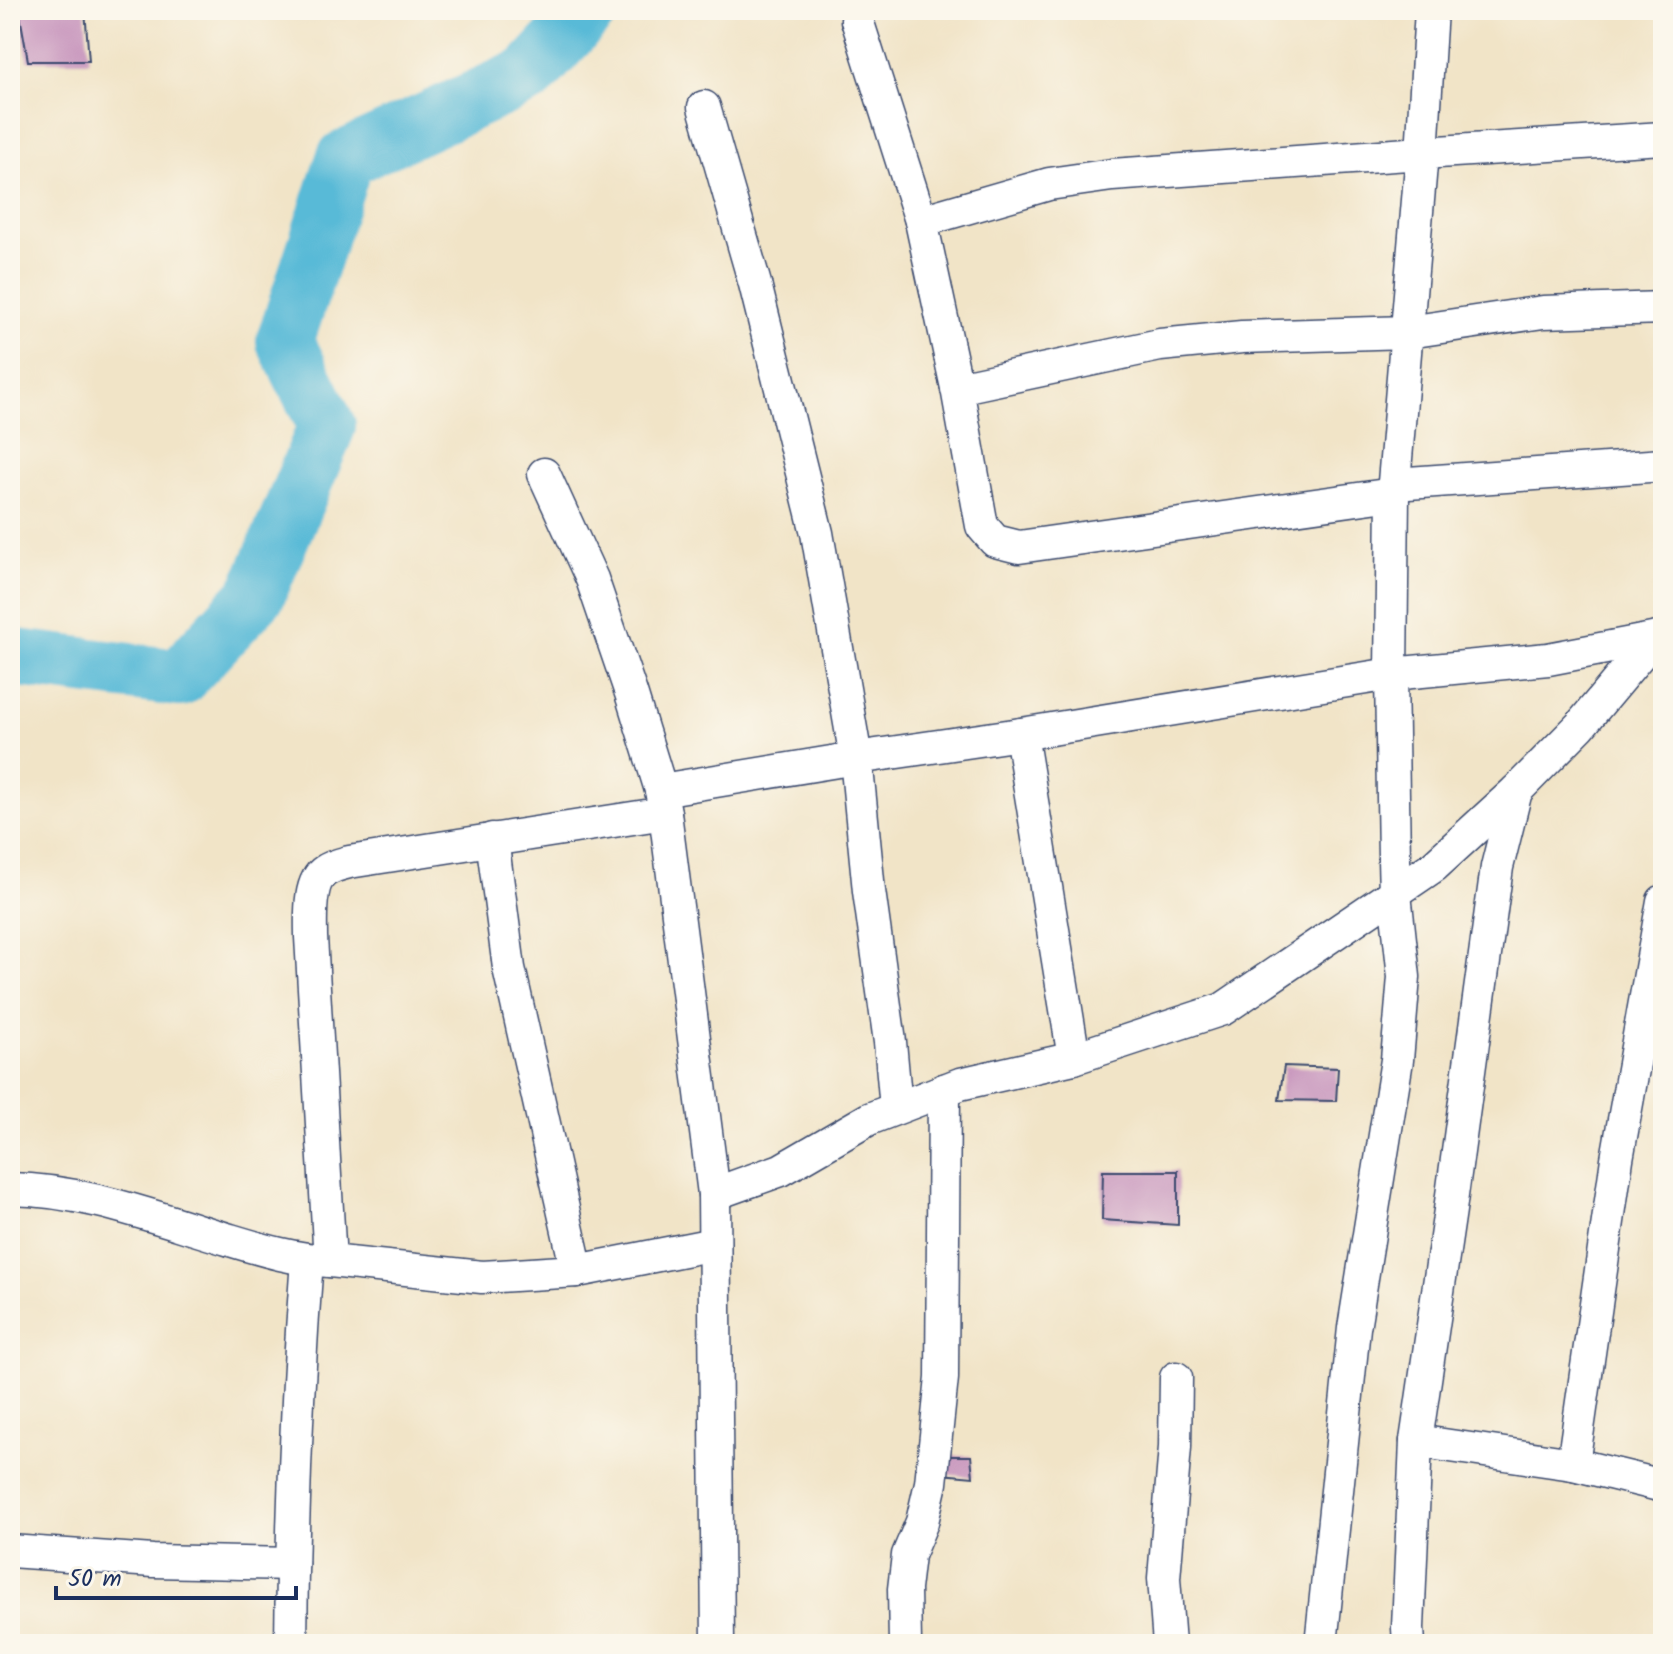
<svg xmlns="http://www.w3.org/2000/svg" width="1673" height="1654" viewBox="0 0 1673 1654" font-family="Kalam,sans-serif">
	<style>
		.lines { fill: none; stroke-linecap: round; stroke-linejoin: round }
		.river { stroke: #58bad7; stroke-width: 58 }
		.building { fill: #c896bd }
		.minor-casing { stroke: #3b4a6e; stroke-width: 35 }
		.minor { stroke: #fff; stroke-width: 32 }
	</style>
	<rect width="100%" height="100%" fill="#fbf7ec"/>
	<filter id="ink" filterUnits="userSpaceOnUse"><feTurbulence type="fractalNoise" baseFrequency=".0125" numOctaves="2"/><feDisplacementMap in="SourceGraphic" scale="16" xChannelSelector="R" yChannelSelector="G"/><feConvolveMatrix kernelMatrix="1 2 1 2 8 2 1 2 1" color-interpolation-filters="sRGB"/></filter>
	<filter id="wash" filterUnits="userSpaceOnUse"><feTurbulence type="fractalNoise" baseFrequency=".006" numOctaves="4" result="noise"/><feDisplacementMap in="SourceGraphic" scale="32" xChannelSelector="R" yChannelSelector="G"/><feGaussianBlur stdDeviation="1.8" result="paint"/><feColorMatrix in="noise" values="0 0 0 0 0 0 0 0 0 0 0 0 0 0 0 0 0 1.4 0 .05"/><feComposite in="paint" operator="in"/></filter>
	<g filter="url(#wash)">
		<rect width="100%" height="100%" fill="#f1e4c7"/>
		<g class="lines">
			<polyline class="river" points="10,657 179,678 257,594 327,426 285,341 345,159 529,75 589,10"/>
		</g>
		<g id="blocks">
			<g class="building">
				<polygon points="19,10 85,10 89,61 28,61"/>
				<polygon points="1284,1066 1338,1068 1336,1101 1279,1100"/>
				<polygon points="1103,1171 1178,1171 1178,1225 1102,1220"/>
				<polygon points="940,1456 971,1456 973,1477 941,1474"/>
				<polygon points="179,1637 217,1639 218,1644 178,1644"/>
			</g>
		</g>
	</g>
	<g filter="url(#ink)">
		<use href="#blocks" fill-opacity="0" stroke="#3b4a6e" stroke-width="2"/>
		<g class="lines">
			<defs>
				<g id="minor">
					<polyline points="857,20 921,221 957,388 982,526 995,541 1019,547 1393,494"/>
					<polyline points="704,107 755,284 817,533 856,758 869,891 890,1042 896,1108"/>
					<polyline points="921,221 1049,184 1112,175 1422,153 1663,138"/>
					<polyline points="957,388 1160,345 1242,337 1408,332 1543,312 1663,308"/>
					<polyline points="544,474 592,579 631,693 661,790 665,813 714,1194 718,1644"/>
					<polyline points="1394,484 1663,465"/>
					<polyline points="1021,734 1074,1058"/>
					<polyline points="661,790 856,758 1021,734 1391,674 1548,659 1658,638"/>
					<polyline points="492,839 509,968 577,1271"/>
					<path d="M10,1189C85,1190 156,1218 227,1239C260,1249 295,1260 330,1261L482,1277L577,1271L714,1244"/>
					<polyline points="714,1194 781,1170 869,1119 960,1084 1074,1058 1223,1009 1434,866 1516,791"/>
					<path d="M330,1261L311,937C311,919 308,882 325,871C332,866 341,864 349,862L665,813"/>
					<polyline points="1416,1441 1573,1464 1663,1486"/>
					<polyline points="1573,1464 1617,1159 1663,901"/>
					<polyline points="10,1551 153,1561 292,1564"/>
					<path d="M291,1644C292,1516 297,1388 307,1260"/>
					<polyline points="905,1644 904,1589 908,1555 922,1522 931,1483 942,1378 944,1090"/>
					<polyline points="1169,1644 1164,1578 1175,1447 1176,1378"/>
					<polyline points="1321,1644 1354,1328 1397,1060 1404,977 1395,894 1394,859 1391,674 1393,494 1422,153 1431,10"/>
					<polyline points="1409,1644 1408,1628 1416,1441 1450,1210 1497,867 1516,791 1580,726 1652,640"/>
				</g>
			</defs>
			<use href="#minor" class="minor-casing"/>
			<use href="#minor" class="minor"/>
		</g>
	</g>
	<rect width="1673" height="1654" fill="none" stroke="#fbf7ec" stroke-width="40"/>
	<path d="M56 1586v12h240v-12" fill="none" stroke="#1b2f5e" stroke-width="4"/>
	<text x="68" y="1586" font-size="24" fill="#1b2f5e" stroke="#fbf7ec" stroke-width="6" paint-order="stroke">50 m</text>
</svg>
